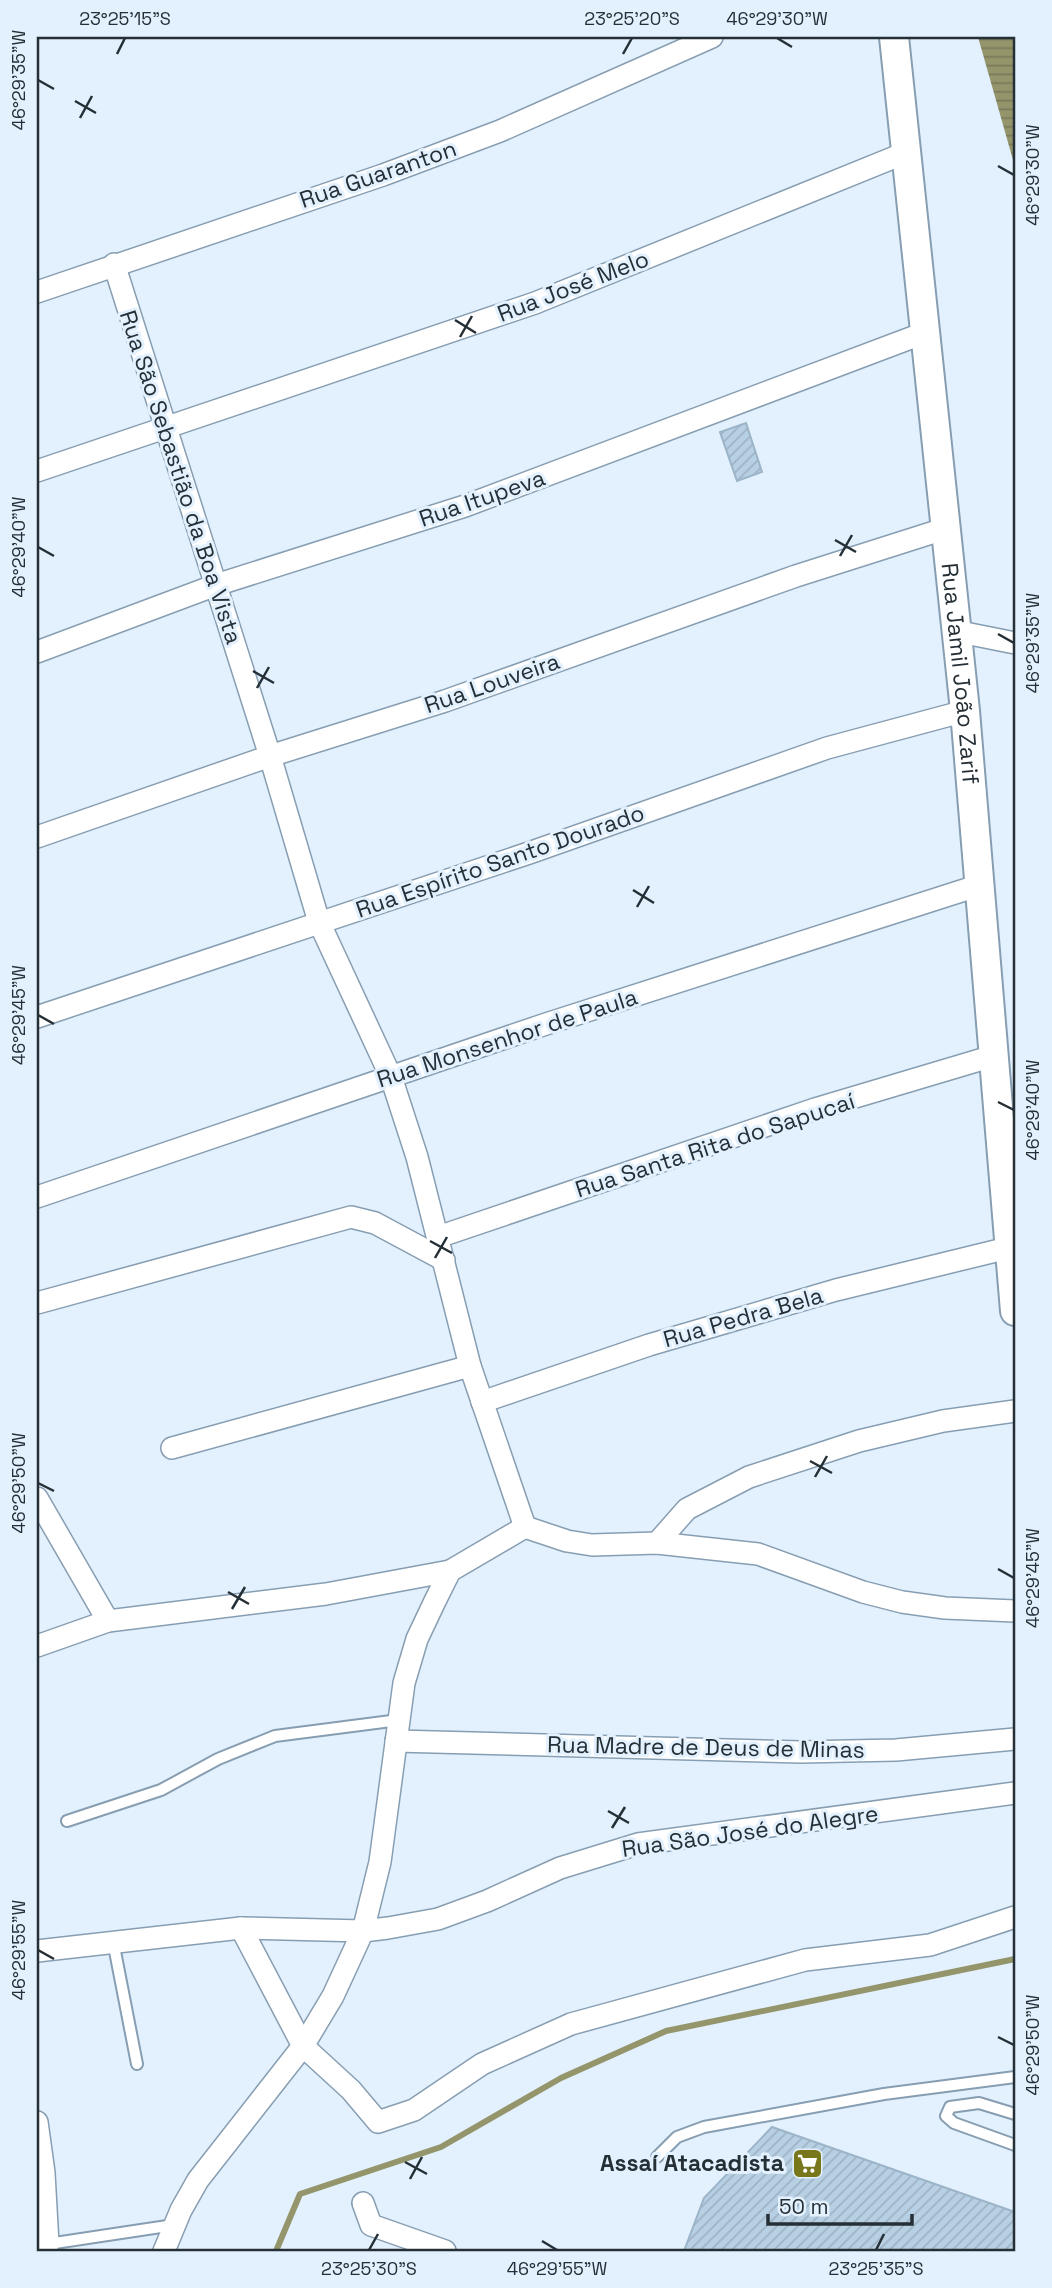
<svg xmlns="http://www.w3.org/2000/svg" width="1052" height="2288" viewBox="0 0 1052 2288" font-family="'Space Grotesk',sans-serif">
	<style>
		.water { fill: url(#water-rules) }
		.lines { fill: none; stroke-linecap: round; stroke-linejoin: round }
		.stream { stroke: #95956c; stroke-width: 6 }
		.building { fill: url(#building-hatch); stroke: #9cb4c7; stroke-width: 2 }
		.service-casing { stroke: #879eb2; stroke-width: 14 }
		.minor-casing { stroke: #879eb2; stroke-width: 24 }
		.secondary-casing { stroke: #879eb2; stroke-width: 32 }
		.service { stroke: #fff; stroke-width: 10 }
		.minor { stroke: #fff; stroke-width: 21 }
		.secondary { stroke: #fff; stroke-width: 28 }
		.ticks { fill: none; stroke: #252f36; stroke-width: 2.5 }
		.labels { text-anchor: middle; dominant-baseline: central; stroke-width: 6; stroke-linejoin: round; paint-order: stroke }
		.street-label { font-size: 23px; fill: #252f36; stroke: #e3f1fe }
		.poi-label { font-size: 23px; font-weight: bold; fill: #252f36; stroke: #e3f1fe; text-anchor: end }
		.neatline { fill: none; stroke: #252f36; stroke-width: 2.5 }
		.ticks-label { font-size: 18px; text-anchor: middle; fill: #252f36 }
	</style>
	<defs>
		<pattern id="water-rules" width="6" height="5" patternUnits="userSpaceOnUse" patternTransform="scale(1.75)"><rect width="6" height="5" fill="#95956c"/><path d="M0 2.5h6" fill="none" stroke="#797a5a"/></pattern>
		<pattern id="building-hatch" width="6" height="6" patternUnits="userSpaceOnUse" patternTransform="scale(1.75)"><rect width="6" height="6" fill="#b8d0e4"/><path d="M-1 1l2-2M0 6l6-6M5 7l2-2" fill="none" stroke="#9eb3c4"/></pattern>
	</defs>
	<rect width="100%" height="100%" fill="#e3f1fe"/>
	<polygon class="water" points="978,37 1013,37 1015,43 1015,167"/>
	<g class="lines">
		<polyline class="stream" points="276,2251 300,2194 441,2147 561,2078 666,2031 1015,1959"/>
	</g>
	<g class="building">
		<polygon points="746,423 762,472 737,481 720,432"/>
		<polygon points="772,2127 1015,2212 1015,2251 684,2251 704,2198"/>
	</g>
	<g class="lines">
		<defs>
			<g id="service">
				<polyline points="67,1821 161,1790 218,1759 275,1736 399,1720"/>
				<polyline points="113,1941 137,2064"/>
				<polyline points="1015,2114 979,2103 950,2107 946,2116 954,2123 1015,2145"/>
				<polyline points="657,2157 677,2137 704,2127 884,2094 1015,2077"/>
				<polyline points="48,2244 174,2225"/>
			</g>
			<g id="minor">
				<polyline points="114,264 270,756 319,922 391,1077 417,1157 470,1366 525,1527"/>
				<polyline points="37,292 383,175 500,131 712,37"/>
				<polyline points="37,471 535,303 905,153"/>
				<polyline points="955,631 1015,643"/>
				<polyline points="37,652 216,585 465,506 924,333"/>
				<polyline points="37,837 270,756 445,701 796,576 947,528"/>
				<polyline points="37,1017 529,853 827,748 965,711"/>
				<polyline points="37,1197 546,1024 980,885"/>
				<polyline points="438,1237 815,1109 993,1056"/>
				<polyline points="37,1303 351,1217 375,1223 444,1260"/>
				<polyline points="482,1402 649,1345 836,1290 1008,1248"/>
				<polyline points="172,1448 470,1366"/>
				<polyline points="37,1498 108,1621"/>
				<polyline points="525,1527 567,1541 592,1545 657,1543 758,1554 863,1592 902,1602 945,1608 1015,1611"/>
				<polyline points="657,1543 687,1509 749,1477 859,1441 943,1421 1015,1411"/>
				<polyline points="37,1646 108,1621 326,1594 450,1571"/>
				<polyline points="396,1741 801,1752 896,1750 1015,1739"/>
				<polyline points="241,1928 303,2046 351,2090 378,2122 414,2110 482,2064 571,2024 805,1960 930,1945 1015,1917"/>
				<polyline points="37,1951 241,1928 363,1931 388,1928 438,1919 487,1901 560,1868 638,1844 1015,1793"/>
				<polyline points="37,2122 44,2173 48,2244"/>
				<polyline points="363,2203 371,2225 445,2251"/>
				<polyline points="164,2251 181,2210 198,2180 303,2046 333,1996 363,1931 380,1862 404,1683 417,1639 435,1601 450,1571 525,1527"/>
			</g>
			<g id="secondary">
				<path id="s1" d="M894,37L965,711L1015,1311"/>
			</g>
		</defs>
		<use href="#service" class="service-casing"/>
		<use href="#minor" class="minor-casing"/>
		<use href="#secondary" class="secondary-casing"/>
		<use href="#service" class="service"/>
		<use href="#minor" class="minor"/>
		<use href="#secondary" class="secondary"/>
	</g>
	<path class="ticks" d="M777,38L792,47M117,54L125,38M623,54L632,38M38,80L54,89M75,101L96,113M80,118L92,96M998,166L1014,175M455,320L476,333M460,337L472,316M835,540L856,552M38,547L54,556M840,556L852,535M998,634L1014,643M253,671L274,683M257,688L269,667M633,890L654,903M637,907L649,886M38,1015L54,1024M998,1102L1014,1110M430,1241L452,1253M435,1258L447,1237M810,1461L832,1473M815,1477L827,1456M38,1483L54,1491M998,1569L1014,1578M228,1592L249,1604M232,1609L245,1587M608,1811L629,1823M612,1828L625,1807M38,1950L54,1959M998,2037L1014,2045M405,2162L427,2174M410,2179L422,2157M542,2241L557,2250M369,2250L378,2234M876,2250L884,2234"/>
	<defs>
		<symbol id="supermarket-square" viewBox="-11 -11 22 22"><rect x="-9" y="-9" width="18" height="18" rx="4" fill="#79771c" stroke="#e3f1fe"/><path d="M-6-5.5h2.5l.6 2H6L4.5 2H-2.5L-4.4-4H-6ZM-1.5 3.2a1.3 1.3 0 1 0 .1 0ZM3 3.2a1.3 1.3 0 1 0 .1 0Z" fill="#fff"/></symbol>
	</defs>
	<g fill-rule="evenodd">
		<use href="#supermarket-square" x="790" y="2146" width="35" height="35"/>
	</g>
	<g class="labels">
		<g class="street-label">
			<text transform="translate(378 174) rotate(-19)">Rua Guaranton</text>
			<text transform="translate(573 286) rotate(-21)">Rua José Melo</text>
			<text transform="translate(181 477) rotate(72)">Rua São Sebastião da Boa Vista</text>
			<text transform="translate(482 498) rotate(-19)">Rua Itupeva</text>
			<text stroke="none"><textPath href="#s1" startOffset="640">Rua Jamil João Zarif</textPath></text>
			<text transform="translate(492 683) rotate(-19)">Rua Louveira</text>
			<text transform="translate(500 861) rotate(-19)">Rua Espírito Santo Dourado</text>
			<text transform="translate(507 1038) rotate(-18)">Rua Monsenhor de Paula</text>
			<text transform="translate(715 1145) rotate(-18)">Rua Santa Rita do Sapucaí</text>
			<text transform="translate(743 1317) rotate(-16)">Rua Pedra Bela</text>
			<text transform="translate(706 1747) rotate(1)">Rua Madre de Deus de Minas</text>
			<text transform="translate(750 1831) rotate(-8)">Rua São José do Alegre</text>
		</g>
		<g class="poi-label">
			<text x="784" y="2163">Assaí Atacadista</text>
		</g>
	</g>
	<rect width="1052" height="2288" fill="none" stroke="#e3f1fe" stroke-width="77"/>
	<path d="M768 2214v10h144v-10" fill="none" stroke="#252f36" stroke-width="3.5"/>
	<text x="779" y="2214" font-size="21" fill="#252f36" stroke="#e3f1fe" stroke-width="5" paint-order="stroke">50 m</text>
	<rect x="38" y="38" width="976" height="2212" class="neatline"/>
	<g class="ticks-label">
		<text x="125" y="25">23°25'15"S</text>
		<text x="632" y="25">23°25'20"S</text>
		<text x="777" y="25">46°29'30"W</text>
		<text transform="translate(19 80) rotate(-90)" y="6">46°29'35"W</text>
		<text transform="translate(1033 175) rotate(-90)" y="6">46°29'30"W</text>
		<text transform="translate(19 547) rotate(-90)" y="6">46°29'40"W</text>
		<text transform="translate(1033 643) rotate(-90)" y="6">46°29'35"W</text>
		<text transform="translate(19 1015) rotate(-90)" y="6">46°29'45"W</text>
		<text transform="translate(1033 1110) rotate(-90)" y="6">46°29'40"W</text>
		<text transform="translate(19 1483) rotate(-90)" y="6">46°29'50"W</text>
		<text transform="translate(1033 1578) rotate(-90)" y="6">46°29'45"W</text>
		<text transform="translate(19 1950) rotate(-90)" y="6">46°29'55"W</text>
		<text transform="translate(1033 2045) rotate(-90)" y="6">46°29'50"W</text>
		<text x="369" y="2275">23°25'30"S</text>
		<text x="557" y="2275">46°29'55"W</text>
		<text x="876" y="2275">23°25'35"S</text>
	</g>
</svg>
